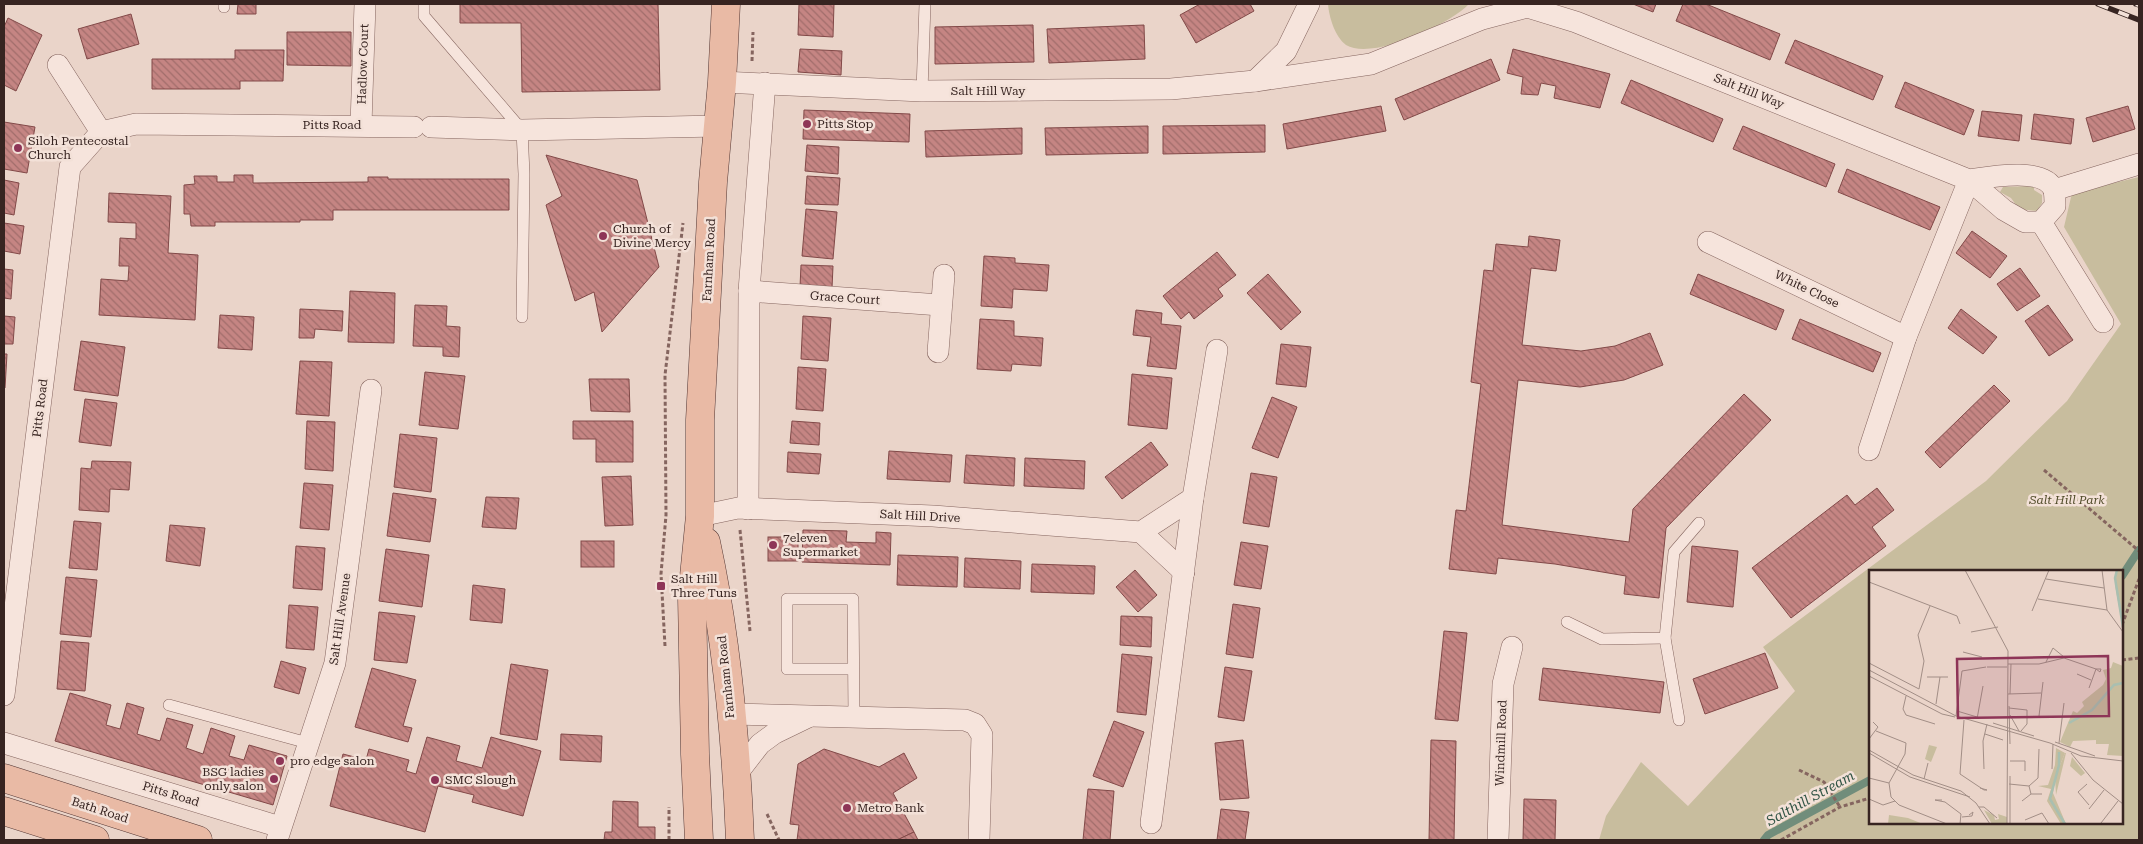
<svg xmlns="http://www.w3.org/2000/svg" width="2143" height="844" viewBox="0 0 2143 844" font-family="'Roboto Serif',serif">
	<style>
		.green { fill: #c8bd9e; fill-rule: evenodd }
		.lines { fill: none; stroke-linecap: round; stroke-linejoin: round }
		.stream { stroke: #718d7b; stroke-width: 8 }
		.building { fill: url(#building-back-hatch); stroke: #824948 }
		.service-casing { stroke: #85655f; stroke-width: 12 }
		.minor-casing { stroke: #85655f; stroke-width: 22 }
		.primary-casing { stroke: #533633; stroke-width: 29 }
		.path { stroke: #85655f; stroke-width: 3; stroke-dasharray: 4 2.5; stroke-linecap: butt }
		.service { stroke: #f6e4dc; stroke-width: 11 }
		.minor { stroke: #f6e4dc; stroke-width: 21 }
		.primary { stroke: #e9baa5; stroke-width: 28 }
		.rail-casing { stroke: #372421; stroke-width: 5.5 }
		.rail { stroke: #f3e1d8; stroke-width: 4; stroke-dasharray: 11; stroke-linecap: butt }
		.poi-dot { fill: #8e3557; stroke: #f3e1d8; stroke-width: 2 }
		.labels { text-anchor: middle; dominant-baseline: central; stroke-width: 5; stroke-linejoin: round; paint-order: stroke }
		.street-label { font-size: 12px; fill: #372421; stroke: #f3e1d8 }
		.poi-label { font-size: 12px; fill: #372421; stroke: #f3e1d8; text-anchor: start }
		.park-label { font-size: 12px; font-style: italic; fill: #514c2a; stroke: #f3e1d8 }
		.water-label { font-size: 14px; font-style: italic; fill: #325546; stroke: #f3e1d8 }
		.inset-river { fill: none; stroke: #a9bfb0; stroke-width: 2.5 }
		.inset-road { fill: none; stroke: #a28e86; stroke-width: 1 }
		.view { fill: #8e3557; fill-opacity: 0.15; stroke: #8e3557; stroke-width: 2.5 }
		.inset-edge { fill: none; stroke: #372421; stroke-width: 2.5 }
	</style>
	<defs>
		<pattern id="building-back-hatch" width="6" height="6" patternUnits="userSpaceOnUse" patternTransform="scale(1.25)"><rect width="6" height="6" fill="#c58583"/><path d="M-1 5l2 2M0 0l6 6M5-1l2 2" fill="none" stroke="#a16d6b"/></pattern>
	</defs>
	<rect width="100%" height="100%" fill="#ead4c9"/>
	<g class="green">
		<path d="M1328,4H1469C1450,24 1373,61 1346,45C1335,37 1329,17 1328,4Z"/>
		<path d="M2139,177V840H1599L1606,816L1641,762L1688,806L1795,691L1763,647L1986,481L2067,401L2121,324L2064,227L2072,193ZM1870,572H2122V823H1870Z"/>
		<polygon points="2034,186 2034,190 2042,195 2042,203 2037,211 2019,209 2011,198 2000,192 2003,187"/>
	</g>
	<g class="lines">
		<g class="stream">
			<polyline points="2122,576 2139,550"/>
			<polyline points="1764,840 1768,835 1870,780"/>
		</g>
	</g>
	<g class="building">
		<polygon points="238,4 256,4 256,14 237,14"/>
		<polygon points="460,4 658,4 660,90 522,92 521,23 460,23"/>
		<polygon points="799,4 834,4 833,37 798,35"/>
		<polygon points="1200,4 1250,4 1254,11 1196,43 1180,15"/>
		<polygon points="1633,4 1656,4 1653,12"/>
		<polygon points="1683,4 1706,4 1780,34 1770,60 1676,21"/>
		<polygon points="131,14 139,44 87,59 78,29"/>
		<polygon points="8,18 42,35 16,91 4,85 4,27"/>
		<polygon points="1033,25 1034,62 935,64 935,27"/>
		<polygon points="1144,25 1145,59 1049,63 1047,29"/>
		<polygon points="287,32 351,32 351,66 287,65"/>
		<polygon points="1795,40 1883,76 1873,100 1785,63"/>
		<polygon points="800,49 842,51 841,75 798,72"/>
		<polygon points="1513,49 1610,74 1600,108 1554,98 1556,86 1541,83 1538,95 1521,94 1523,77 1507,73"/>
		<polygon points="235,50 284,50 283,81 240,81 240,89 152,89 152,59 235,59"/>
		<polygon points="1491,59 1500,80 1404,120 1395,99"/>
		<polygon points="1631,80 1723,119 1713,142 1621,103"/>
		<polygon points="1905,82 1974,110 1964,135 1895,107"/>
		<polygon points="1381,106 1386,131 1287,149 1283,124"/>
		<polygon points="2128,106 2135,129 2093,142 2086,118"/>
		<polygon points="804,110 910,114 909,142 803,139"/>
		<polygon points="1982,111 2022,115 2019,141 1978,136"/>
		<polygon points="2034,114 2074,119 2071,144 2031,139"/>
		<polygon points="4,122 35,127 27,173 4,169"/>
		<polygon points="1265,125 1265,152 1163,154 1163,126"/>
		<polygon points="1148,126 1148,153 1046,155 1045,128"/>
		<polygon points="1743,126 1835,164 1826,187 1733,149"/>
		<polygon points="1022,128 1022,154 926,157 925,131"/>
		<polygon points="807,145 839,147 838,174 805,171"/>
		<polygon points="546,155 637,180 659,267 602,332 594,292 575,301 546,205 562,196"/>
		<polygon points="1847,169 1940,207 1930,230 1838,192"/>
		<polygon points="234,175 253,175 253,183 368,182 368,177 388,177 388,179 509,179 509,210 333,210 333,220 300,220 300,222 215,222 215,226 191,226 190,214 184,214 184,185 195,184 194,176 217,176 217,182 234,182"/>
		<polygon points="807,176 840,178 838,205 805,204"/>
		<polygon points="4,180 19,183 14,215 4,213"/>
		<polygon points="109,193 171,196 168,253 198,255 195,320 99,315 101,279 128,281 129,266 119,266 120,238 136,239 136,223 108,222"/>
		<polygon points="806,209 837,212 833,259 802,256"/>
		<polygon points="4,223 24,226 20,254 4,251"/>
		<polygon points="1972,231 2007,256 1990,278 1956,253"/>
		<polygon points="1529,236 1560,240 1556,271 1531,268 1522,345 1581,351 1615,346 1650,333 1663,365 1624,380 1580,387 1518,380 1502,525 1629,542 1633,509 1744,394 1771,420 1666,528 1659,598 1624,594 1626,576 1555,564 1498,558 1496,574 1449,569 1456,510 1466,511 1481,384 1471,382 1484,270 1493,271 1496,244 1528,247"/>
		<polygon points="1217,252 1236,275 1218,289 1223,296 1194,319 1189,312 1181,319 1163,296"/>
		<polygon points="984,256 1015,258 1015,263 1049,265 1047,291 1013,289 1012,308 981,306"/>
		<polygon points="801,265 833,266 832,288 800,287"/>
		<polygon points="2020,268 2040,296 2017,311 1997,284"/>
		<polygon points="4,269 13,270 11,299 4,298"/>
		<polygon points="1268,274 1301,312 1281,330 1247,293"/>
		<polygon points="1698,274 1784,310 1776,330 1690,294"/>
		<polygon points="350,291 395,293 394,343 348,342"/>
		<polygon points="415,305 447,306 446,326 460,327 459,357 443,356 443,347 413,346"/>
		<polygon points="2048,305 2073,340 2049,356 2025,321"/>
		<polygon points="300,309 343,311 342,331 315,329 314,338 299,338"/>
		<polygon points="1961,309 1997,337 1983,354 1948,328"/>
		<polygon points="1136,310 1162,313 1161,324 1181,326 1176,369 1147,366 1151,337 1133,335"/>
		<polygon points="220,315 254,317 252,350 218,348"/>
		<polygon points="4,316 15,317 13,344 4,344"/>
		<polygon points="803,316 831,318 828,361 801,359"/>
		<polygon points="980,319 1014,321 1014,336 1043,338 1041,366 1012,364 1011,371 977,369"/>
		<polygon points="1800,319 1881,353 1873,372 1792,339"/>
		<polygon points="81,341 125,347 118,396 74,390"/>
		<polygon points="1281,344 1311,347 1306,387 1276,384"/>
		<polygon points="4,354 7,354 5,388 4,388"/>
		<polygon points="300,361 332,362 329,416 296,414"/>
		<polygon points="798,367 826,369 823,411 796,409"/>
		<polygon points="425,372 465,376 458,429 419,425"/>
		<polygon points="1132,374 1172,378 1167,429 1128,425"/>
		<polygon points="589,379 629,379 630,412 591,411"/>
		<polygon points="1994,385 2010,401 1940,468 1925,452"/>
		<polygon points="1272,397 1297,407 1278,458 1252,448"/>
		<polygon points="85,399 117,403 111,446 79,442"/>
		<polygon points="307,421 335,422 333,471 305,469"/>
		<polygon points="573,421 633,421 633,462 596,462 596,439 573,439"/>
		<polygon points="792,421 820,423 819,445 790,443"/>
		<polygon points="400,434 437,438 431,492 394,487"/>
		<polygon points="1151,442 1168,465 1122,499 1105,477"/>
		<polygon points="889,451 952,455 950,482 887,479"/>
		<polygon points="788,452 821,454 819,474 787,472"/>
		<polygon points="966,455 1015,458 1014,486 964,483"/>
		<polygon points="1025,458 1085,461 1084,489 1024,486"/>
		<polygon points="92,461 131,462 129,490 110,489 109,512 79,510 81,468 91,469"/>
		<polygon points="1251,473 1277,477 1269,527 1243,523"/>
		<polygon points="631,476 633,525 605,526 602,477"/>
		<polygon points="304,483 333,485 329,530 300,528"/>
		<polygon points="1877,488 1894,510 1872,527 1886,546 1791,618 1752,568 1847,495 1855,505"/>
		<polygon points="393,493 436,499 430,542 387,536"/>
		<polygon points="486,497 519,498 516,529 482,527"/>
		<polygon points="74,521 101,523 97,570 69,568"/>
		<polygon points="170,525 205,528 200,566 166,561"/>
		<polygon points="803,530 847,531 846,542 876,543 876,532 891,533 890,565 802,562"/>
		<rect x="768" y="537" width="30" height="24"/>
		<rect x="581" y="541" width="33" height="26"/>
		<polygon points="1241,542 1268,546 1261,589 1234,585"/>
		<polygon points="296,546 325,548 322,590 293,588"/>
		<polygon points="1692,546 1738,551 1733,607 1687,602"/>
		<polygon points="386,549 429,555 422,607 379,601"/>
		<polygon points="898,555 958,557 957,587 897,585"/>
		<polygon points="965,558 1021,561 1020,589 964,587"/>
		<polygon points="1032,564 1095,566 1094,594 1031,592"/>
		<polygon points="1135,570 1157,595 1138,612 1116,587"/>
		<polygon points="66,577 97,580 91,637 60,634"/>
		<polygon points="473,585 505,589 502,623 470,620"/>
		<polygon points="1233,604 1260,608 1253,658 1226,654"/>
		<polygon points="289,605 318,607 314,650 286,648"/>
		<polygon points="379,612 415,616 407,663 374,660"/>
		<polygon points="1121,616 1152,617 1151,647 1120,645"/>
		<polygon points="1444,631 1467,633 1458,721 1435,719"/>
		<polygon points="61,641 89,643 85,691 57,689"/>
		<polygon points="1765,653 1778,688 1705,714 1693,679"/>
		<polygon points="1122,654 1152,657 1146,715 1117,712"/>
		<polygon points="281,661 306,668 299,694 274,687"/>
		<polygon points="511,664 548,670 537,740 500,734"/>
		<polygon points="1225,667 1252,671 1244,721 1218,717"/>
		<polygon points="372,668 416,680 403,726 412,728 408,742 355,727"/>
		<polygon points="1543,668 1664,682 1660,713 1539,700"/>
		<polygon points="70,693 111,705 106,725 120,729 127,703 144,708 137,734 160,741 167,718 193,725 186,748 203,754 211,728 235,736 229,756 244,760 249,745 287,756 273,805 55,741"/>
		<polygon points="1114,721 1144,732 1123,787 1093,776"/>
		<polygon points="561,734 602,736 601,762 560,760"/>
		<polygon points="427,737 460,746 456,761 482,768 491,737 541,751 523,816 472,802 474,795 438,786 425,832 330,806 343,754 366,760 369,749 409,760 406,771 416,774"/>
		<polygon points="1243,740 1249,798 1220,800 1215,743"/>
		<polygon points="1431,740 1456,741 1454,840 1429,840"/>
		<polygon points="824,749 879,767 904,753 917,778 893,793 914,832 897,840 797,840 799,825 790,824 798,764"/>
		<polygon points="1088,789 1114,791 1110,840 1083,840"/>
		<polygon points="1524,799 1556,800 1555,840 1523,840"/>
		<polygon points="613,801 638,802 638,827 655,827 655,840 604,840 605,832 612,832"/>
		<polygon points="1221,809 1249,812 1245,840 1217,840"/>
		<polygon points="914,832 918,840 897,840"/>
	</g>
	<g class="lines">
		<defs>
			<g id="service">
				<polyline points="424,4 424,16 522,130 524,174 522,317"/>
				<polyline points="224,7 224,4"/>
				<polyline points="922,91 925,4"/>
				<polyline points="1567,622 1602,639 1665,638 1674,552 1699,523"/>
				<polyline points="1665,638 1679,720"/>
				<polyline points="853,669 787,669 787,599 853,599 854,716"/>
				<polyline points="169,705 308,743"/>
			</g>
			<g id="minor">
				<polyline points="58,65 101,132"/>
				<polyline points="1255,81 1286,51 1309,4"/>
				<path d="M722,82L922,91L1171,89L1255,81L1371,64L1482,19L1527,7L1576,22L1969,180L2004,210L2025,222H2041L2055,206C2055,201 2055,195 2054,190C2044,166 1989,177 1969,180L1906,337L1869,450"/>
				<polyline points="361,125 365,4"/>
				<polyline points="431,127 522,130 718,126"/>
				<polyline points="2054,190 2139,164"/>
				<polyline points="2041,222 2103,322"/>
				<polyline points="1708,242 1906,337"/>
				<polyline points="749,291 940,305"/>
				<polyline points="938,352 944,275"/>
				<polyline points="748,509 749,291 765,83"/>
				<polyline points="700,516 738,508 933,516 1141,532 1193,498"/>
				<polyline points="1141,532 1184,572"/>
				<polyline points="4,695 70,167 101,132 136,124 414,127"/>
				<polyline points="730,714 965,720 975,724 982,735 979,840"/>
				<polyline points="4,743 280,827"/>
				<polyline points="736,775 760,744 775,733 808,717"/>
				<polyline points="1151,823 1193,498 1217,350"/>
				<polyline points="277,840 335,663 371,390"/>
				<polyline points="1498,840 1503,684 1512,647"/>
			</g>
			<g id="primary">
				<path d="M706,542C727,639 736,741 740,840"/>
				<polyline points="4,778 198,840"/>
				<polyline points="4,811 95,840"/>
				<polyline points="699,840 695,754 692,597 700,516 700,420 713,182 722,82 726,4"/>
			</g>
		</defs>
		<use href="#service" class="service-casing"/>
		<use href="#minor" class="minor-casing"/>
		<use href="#primary" class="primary-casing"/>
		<g class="path">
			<polyline points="752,61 753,32"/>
			<polyline points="2044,470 2139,551"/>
			<polyline points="740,530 750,631"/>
			<polyline points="2122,625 2139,579"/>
			<polyline points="665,646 661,574 666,515 665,375 683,223"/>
			<polyline points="2122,660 2139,658"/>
			<polyline points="1799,770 1824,782 1840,807"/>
			<polyline points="767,814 779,840"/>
			<polyline points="669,840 669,807"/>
			<polyline points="1781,840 1840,807 1870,798"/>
		</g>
		<use href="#service" class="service"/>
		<use href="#minor" class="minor"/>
		<use href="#primary" class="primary"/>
		<defs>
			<g id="rail">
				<polyline points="2098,4 2139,20"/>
				<polyline points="2136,4 2139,5"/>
			</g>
		</defs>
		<use href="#rail" class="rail-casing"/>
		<use href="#rail" class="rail"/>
	</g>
	<g class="poi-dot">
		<circle cx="807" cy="124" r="5"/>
		<circle cx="18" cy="148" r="5"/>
		<circle cx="603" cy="236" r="5"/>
		<circle cx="773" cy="545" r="5"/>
		<rect x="656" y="581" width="10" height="10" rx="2.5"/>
		<circle cx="280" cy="761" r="5"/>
		<circle cx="274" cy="779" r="5"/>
		<circle cx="435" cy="780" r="5"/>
		<circle cx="847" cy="808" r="5"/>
	</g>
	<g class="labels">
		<g class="street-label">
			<text transform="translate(363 64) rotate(-88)">Hadlow Court</text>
			<text x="988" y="91">Salt Hill Way</text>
			<text transform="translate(1749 91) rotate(22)">Salt Hill Way</text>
			<text x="332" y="125">Pitts Road</text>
			<text transform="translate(709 260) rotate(-87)">Farnham Road</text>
			<text transform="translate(1807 289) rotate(26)">White Close</text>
			<text transform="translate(845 298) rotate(4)">Grace Court</text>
			<text transform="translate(40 408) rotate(-83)">Pitts Road</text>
			<text transform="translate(920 516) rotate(3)">Salt Hill Drive</text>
			<text transform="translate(340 619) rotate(-82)">Salt Hill Avenue</text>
			<text transform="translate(726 677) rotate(-96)">Farnham Road</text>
			<text transform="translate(1501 743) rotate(-88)">Windmill Road</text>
			<text transform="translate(171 794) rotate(17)">Pitts Road</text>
			<text transform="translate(100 810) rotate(18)">Bath Road</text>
		</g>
		<g class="poi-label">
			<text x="817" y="124">Pitts Stop</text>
			<text x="28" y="141">Siloh Pentecostal<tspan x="28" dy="14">Church</tspan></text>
			<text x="613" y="229">Church of<tspan x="613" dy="14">Divine Mercy</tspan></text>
			<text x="783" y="538">7eleven<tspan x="783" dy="14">Supermarket</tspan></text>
			<text x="671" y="579">Salt Hill<tspan x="671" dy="14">Three Tuns</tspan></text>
			<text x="290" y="761">pro edge salon</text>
			<text x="264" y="772" text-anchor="end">BSG ladies<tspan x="264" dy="14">only salon</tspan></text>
			<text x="445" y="780">SMC Slough</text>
			<text x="857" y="808">Metro Bank</text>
		</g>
		<g class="park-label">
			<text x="2067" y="500">Salt Hill Park</text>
		</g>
		<g class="water-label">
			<text transform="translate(1810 798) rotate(-29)">Salthill Stream</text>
		</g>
	</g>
	<g transform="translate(1869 570)">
		<rect width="254" height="254" fill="#ead4c9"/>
		<path d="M247,0H254V59L246,15ZM244,92L254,96V186L238,185L240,174H227V170L204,171L201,177L191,172L204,141L208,143L215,136L213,132L234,115L237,109L234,100L242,98ZM60,175L68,177L62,192L56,189ZM196,183H197L187,225L186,207ZM203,187L216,203L212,206L201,196ZM115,240L125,245L126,250L130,249L129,244L138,247V254H123Z" fill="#c8bd9e"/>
		<path d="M187,178L196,183L186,207L184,223L197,254H192L178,231L182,219L169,216L179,215L186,195ZM20,245L39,248L54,254H19Z" fill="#c8bd9e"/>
		<path class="inset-river" d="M248,0L246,8L254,57M200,153L223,140L245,115L254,113M190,182V195L181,229L196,254"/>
		<path class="inset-road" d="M96,0L139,81L138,254M233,0L238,40L254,62M177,9L235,18M0,12L88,46L91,54M169,29L238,40M163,41L180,0M102,62L129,57M94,82L113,87M177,92L184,78L195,87M0,93L50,119L55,91L49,65L61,36M139,94H170L195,88L227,99L231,102L232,99H227L220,118M118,97H138M0,100L87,146L181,173L212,186L254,191M208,104L222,110M0,106L73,144L86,147M58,107H79M139,124L172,123M141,124L142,94M37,126L34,139L37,145L66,154M67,134L71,107M140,136L141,174M140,138L158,140V154L152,161M88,141L108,147M141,145L150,161M87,146L93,101L117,97M170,146L174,112M108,149L114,116M95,150L91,204L115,220H118L111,218M124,153L165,166M7,161L37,173M116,164L134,170M0,169L9,157L4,152M186,172L226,186M37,173L36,184L20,213L22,227L30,235L78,254M190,173L195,133M0,180L44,205L92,221L107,233L121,254M0,183L41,207L101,227M202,183L224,210L254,234M141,191H156V201M115,199L114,171L118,154M183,199L184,174M141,206V254M0,208L20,213M55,209L59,193M140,214L160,216L162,224M218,214L209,222L220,235M160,216L169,208L170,179M0,229L14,235L26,231M73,230H66L76,232L92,244L91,254M153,231L162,224H173M110,237H115L128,248M220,239L235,220M93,247L103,246L104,242L100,245M156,250L173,243L180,254M232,253L249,231"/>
		<path class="view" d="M239,86L240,146L89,148L88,89Z"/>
		<rect width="254" height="254" class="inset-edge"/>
	</g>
	<rect width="2143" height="844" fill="none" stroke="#372421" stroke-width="10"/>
</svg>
